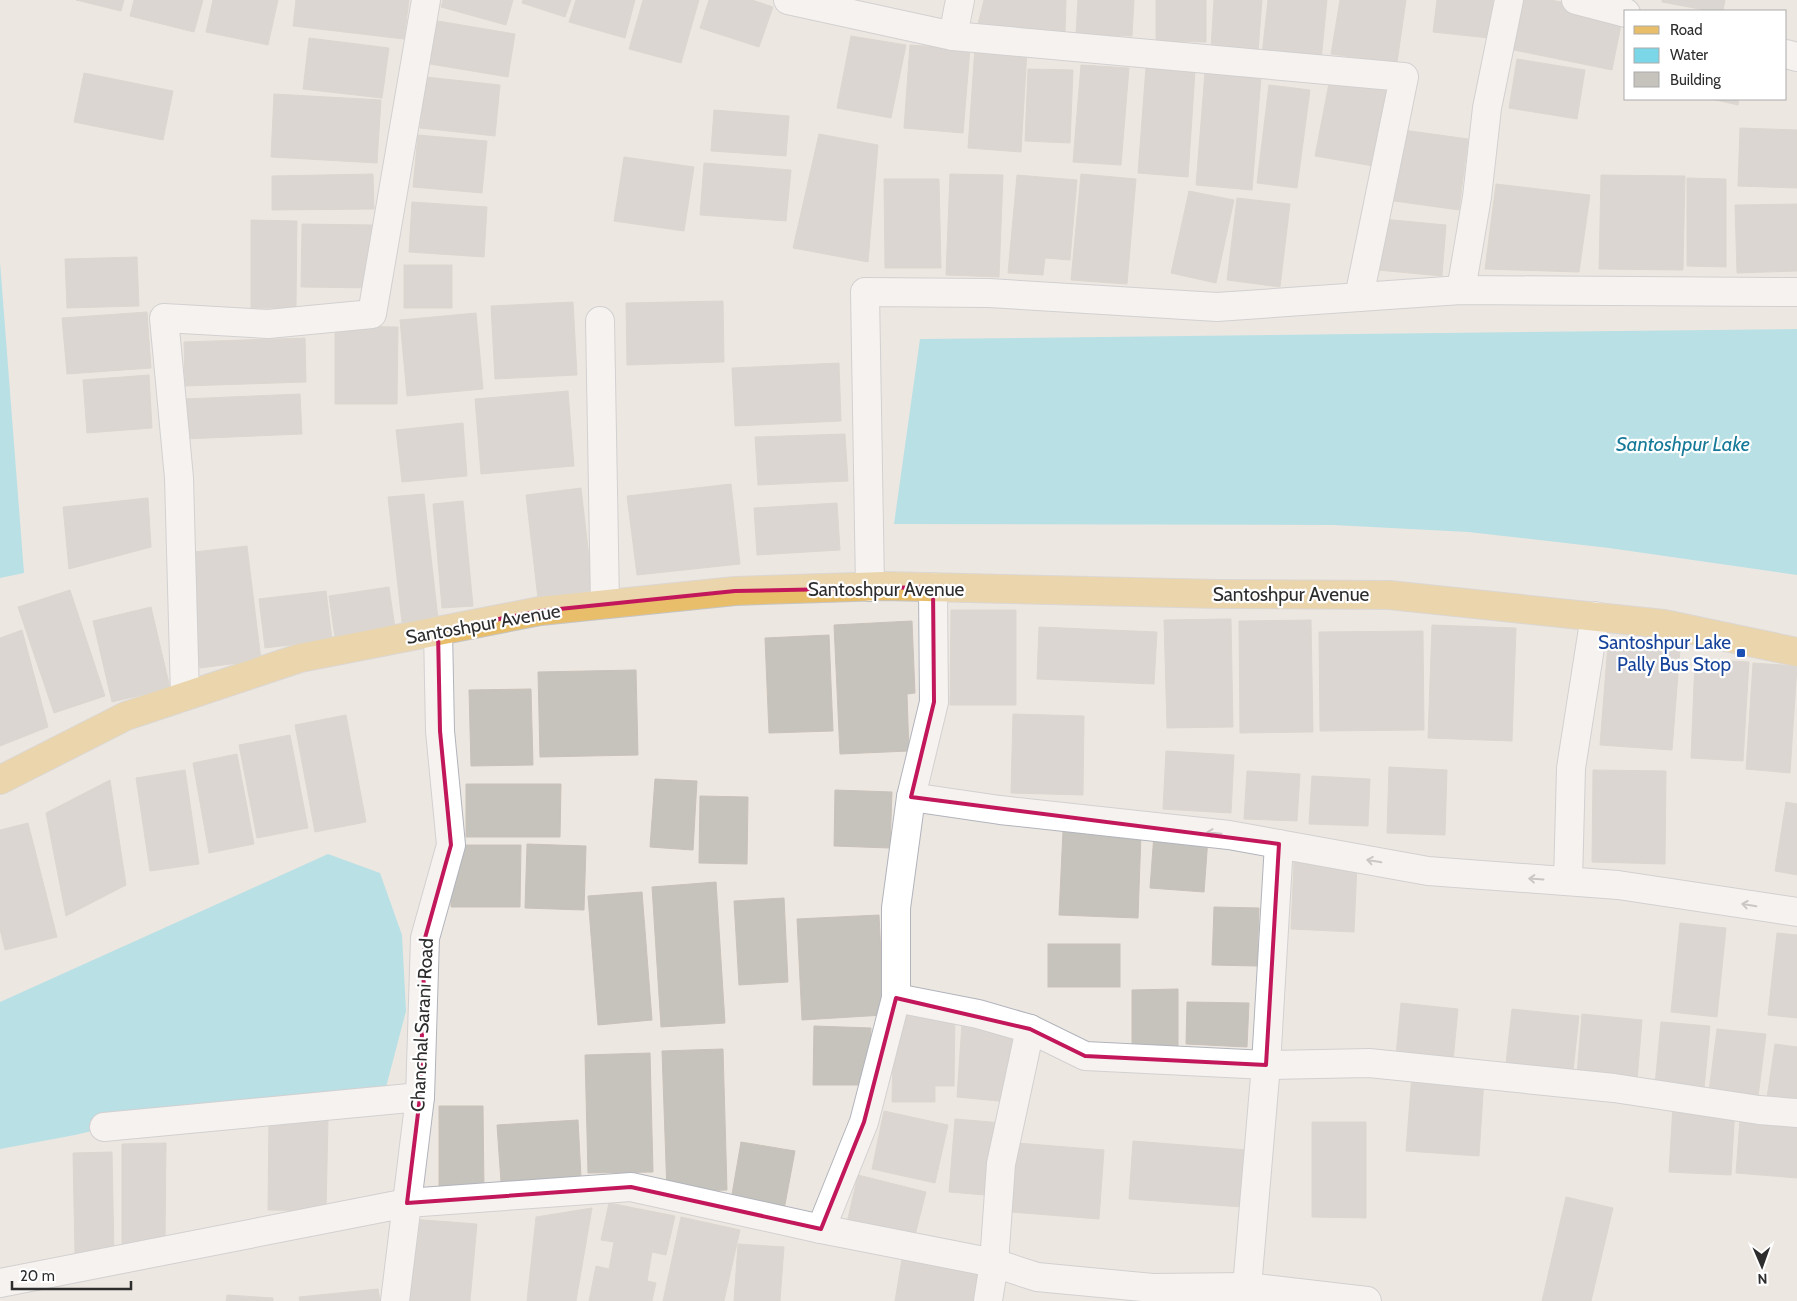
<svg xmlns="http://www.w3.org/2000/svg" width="1797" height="1301" viewBox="0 0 1797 1301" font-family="Cabin,sans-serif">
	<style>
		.water { fill: #7bd7e8 }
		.building { fill: #c6c2bc; stroke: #c9c2ba }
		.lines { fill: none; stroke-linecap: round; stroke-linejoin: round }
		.minor-casing { stroke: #b1b4bc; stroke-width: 30 }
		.major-casing { stroke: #c4c4c4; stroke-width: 30 }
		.minor { stroke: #fff; stroke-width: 28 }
		.major { stroke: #e9be6a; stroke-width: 28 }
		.oneway { stroke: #a0a0a0 }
		.marked { fill: none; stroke: #c2185b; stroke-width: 4; stroke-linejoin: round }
		.transit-dot { fill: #1a4fb4; stroke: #fff; stroke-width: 2 }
		.labels { text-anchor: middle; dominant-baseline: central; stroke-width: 4.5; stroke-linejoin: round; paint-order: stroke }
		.street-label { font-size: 19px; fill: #2d2d2d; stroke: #fff }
		.transit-label { font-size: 19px; fill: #164399; stroke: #fff; text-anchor: end }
		.water-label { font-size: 20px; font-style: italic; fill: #167998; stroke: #fff }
	</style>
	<rect width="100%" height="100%" fill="#ede7e1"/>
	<g class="water">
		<polygon points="0,262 24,573 0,578"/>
		<polygon points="1797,329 1797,575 1609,548 1468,532 1333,525 894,524 920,339"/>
		<polygon points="328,854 380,873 402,935 406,1011 384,1095 185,1109 75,1135 0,1149 0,1002"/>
	</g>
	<g class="building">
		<polygon points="76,0 124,0 121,11"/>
		<polygon points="134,0 203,0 194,32 130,16"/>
		<polygon points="213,0 278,0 268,45 206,32"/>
		<polygon points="296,0 409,0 404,39 293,26"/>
		<polygon points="443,0 513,0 506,25 441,7"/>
		<polygon points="523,0 571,0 565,17 522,3"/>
		<polygon points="576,0 635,0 625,38 569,22"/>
		<polygon points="643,0 699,0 681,63 629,49"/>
		<polygon points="709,0 752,0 773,7 759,47 700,28"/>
		<polygon points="984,0 1066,0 1065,32 978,24"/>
		<polygon points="1078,0 1134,0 1132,36 1076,34"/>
		<polygon points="1156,0 1206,0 1206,42 1156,41"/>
		<polygon points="1214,0 1262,0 1258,52 1211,48"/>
		<polygon points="1268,0 1327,0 1321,61 1262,55"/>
		<polygon points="1340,0 1406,0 1397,63 1331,54"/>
		<polygon points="1437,0 1493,0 1489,38 1433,32"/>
		<polygon points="1519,0 1551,0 1623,15 1612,70 1509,49"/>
		<polygon points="1662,0 1725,0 1723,11 1710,11 1662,2"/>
		<polygon points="432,20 515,34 508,77 424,63"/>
		<polygon points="851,36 906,45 891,118 837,108"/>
		<polygon points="309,38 389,48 382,98 303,89"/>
		<polygon points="910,45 970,49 963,133 904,128"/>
		<polygon points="975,47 1027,50 1021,152 968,148"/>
		<polygon points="1517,59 1585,70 1577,119 1509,108"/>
		<polygon points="1081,65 1129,68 1121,165 1073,162"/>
		<polygon points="1146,67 1195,71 1188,177 1138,173"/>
		<polygon points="1028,69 1073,70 1070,143 1025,141"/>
		<polygon points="1205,72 1261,77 1252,190 1196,185"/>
		<polygon points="84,73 173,91 163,140 74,122"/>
		<polygon points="426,77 500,85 495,136 420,128"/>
		<polygon points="1330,78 1394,91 1379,167 1315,156"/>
		<polygon points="1269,85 1310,90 1297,188 1257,183"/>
		<polygon points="274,94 381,100 377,163 271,157"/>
		<polygon points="1711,99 1739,99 1738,105"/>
		<polygon points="714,110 789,116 786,156 711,151"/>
		<polygon points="1740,128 1797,130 1797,188 1738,186"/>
		<polygon points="1396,129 1468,139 1459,210 1387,200"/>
		<polygon points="819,134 878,145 868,262 793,248"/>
		<polygon points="418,135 487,141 482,193 413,187"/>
		<polygon points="624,157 694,167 684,231 614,221"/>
		<polygon points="704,163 791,170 786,221 700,215"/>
		<polygon points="373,174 374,209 272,210 272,176"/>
		<polygon points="950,174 1003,175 999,277 946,275"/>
		<polygon points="1081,174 1136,179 1127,284 1071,280"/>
		<polygon points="1017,175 1077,180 1070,260 1045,258 1043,275 1008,273"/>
		<polygon points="1601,175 1685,176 1683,270 1599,269"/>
		<polygon points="1687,178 1726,179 1726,267 1687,266"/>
		<polygon points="884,179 939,179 941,268 885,268"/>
		<polygon points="1496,184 1590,195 1579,272 1485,269"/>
		<polygon points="1189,191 1234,200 1216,283 1171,273"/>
		<polygon points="1237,198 1290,204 1280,287 1227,280"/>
		<polygon points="412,202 487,207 484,257 409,252"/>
		<polygon points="1797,204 1797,271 1737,273 1735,205"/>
		<polygon points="1382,219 1446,225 1442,276 1377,270"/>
		<polygon points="251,220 297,221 296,308 251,308"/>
		<polygon points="302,224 374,225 373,288 301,287"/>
		<polygon points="137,257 139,306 67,308 65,259"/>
		<rect x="404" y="265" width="48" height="43"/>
		<polygon points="723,301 724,362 627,365 626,303"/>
		<polygon points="573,302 577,375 495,379 491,306"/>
		<polygon points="147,312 151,368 67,374 62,318"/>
		<polygon points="476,313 483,389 407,396 400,320"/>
		<polygon points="335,326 398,327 397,404 335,404"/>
		<polygon points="305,338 306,382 185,386 184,342"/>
		<polygon points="839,363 841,421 735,426 732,368"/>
		<polygon points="149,375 152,428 87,433 83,380"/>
		<polygon points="568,391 574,466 481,474 475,399"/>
		<polygon points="300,394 302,434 184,439 183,399"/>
		<polygon points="463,423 467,476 402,482 396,430"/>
		<polygon points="845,434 848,481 758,485 755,437"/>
		<polygon points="731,484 740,564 637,575 627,496"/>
		<polygon points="581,488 593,592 538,599 526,495"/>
		<polygon points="424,494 438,619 402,623 388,497"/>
		<polygon points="148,498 151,547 69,569 63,507"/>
		<polygon points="463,501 473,606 442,608 433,504"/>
		<polygon points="837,503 840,550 757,555 754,508"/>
		<polygon points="247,546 261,660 200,668 185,553"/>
		<polygon points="389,587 395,628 335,637 329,596"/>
		<polygon points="70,590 105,696 54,713 18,607"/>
		<polygon points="326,591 332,640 265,648 259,599"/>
		<polygon points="151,607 170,688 112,702 93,621"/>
		<polygon points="951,610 1016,610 1016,705 950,705"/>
		<polygon points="1231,619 1233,727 1167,728 1164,620"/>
		<polygon points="1311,620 1313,732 1240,733 1239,621"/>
		<polygon points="912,621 915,693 907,694 909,751 840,754 834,625"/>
		<polygon points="1432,625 1516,628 1512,741 1428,738"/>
		<polygon points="1039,627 1157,632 1154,684 1037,679"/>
		<polygon points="22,630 48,727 0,746 0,638"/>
		<polygon points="1423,631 1424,730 1320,731 1319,632"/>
		<polygon points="829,635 833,731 769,733 765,638"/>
		<polygon points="1608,644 1680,649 1672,750 1600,745"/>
		<polygon points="1695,659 1749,662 1743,761 1691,758"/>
		<polygon points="1753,663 1797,666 1790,773 1746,769"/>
		<polygon points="636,670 638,755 540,757 538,672"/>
		<polygon points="531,689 533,765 471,766 469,690"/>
		<polygon points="1013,714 1084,716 1083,795 1011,793"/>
		<polygon points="346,715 366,822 315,832 295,725"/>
		<polygon points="290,735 308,828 257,838 239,745"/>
		<polygon points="1166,751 1234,755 1231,813 1163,809"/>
		<polygon points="237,754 254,844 209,853 193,763"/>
		<polygon points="1389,767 1447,770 1445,835 1387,833"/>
		<polygon points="185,770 199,864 150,871 136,778"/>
		<polygon points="1593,770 1666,771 1665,864 1592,862"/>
		<polygon points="1247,771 1300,774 1297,821 1244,819"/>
		<polygon points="1312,776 1370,779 1368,826 1309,824"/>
		<polygon points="655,779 697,781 693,850 650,847"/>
		<polygon points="110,780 126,885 66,916 46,813"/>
		<polygon points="466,784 561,784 560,837 466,837"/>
		<polygon points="835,790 892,792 890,848 834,846"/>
		<polygon points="700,796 748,797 747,864 699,863"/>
		<polygon points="1786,802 1797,804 1797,875 1775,871"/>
		<polygon points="28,823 57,937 5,950 0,929 0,830"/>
		<polygon points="1063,831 1141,834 1138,918 1059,915"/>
		<polygon points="1154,834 1208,838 1204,892 1150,888"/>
		<polygon points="527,844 586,846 584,910 525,908"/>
		<polygon points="451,845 521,845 520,907 451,907"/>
		<polygon points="1294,862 1357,864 1354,932 1291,929"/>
		<polygon points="716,882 725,1023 661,1027 652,887"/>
		<polygon points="642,892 652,1020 598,1025 588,896"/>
		<polygon points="784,898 788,982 739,985 734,901"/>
		<polygon points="1214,907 1259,908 1257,966 1212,965"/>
		<polygon points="879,915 884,1015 802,1020 797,919"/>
		<polygon points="1680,923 1726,928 1717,1017 1671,1012"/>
		<polygon points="1777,933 1797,935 1797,1018 1768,1015"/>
		<rect x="1048" y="944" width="72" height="43"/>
		<polygon points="1178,989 1178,1046 1132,1046 1132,990"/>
		<polygon points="1187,1002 1249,1003 1247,1047 1186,1044"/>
		<polygon points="1401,1003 1458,1009 1453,1061 1396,1055"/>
		<polygon points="1512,1009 1579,1016 1573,1071 1506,1063"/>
		<polygon points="894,1014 955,1014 954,1086 935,1086 935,1102 892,1102"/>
		<polygon points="1582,1014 1642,1020 1637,1081 1577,1075"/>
		<polygon points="1661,1022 1710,1026 1704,1089 1655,1085"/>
		<polygon points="962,1023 1015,1027 1009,1102 957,1097"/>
		<polygon points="814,1026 871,1028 870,1085 813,1085"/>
		<polygon points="1717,1029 1766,1034 1758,1097 1709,1091"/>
		<polygon points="1775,1044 1797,1047 1797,1102 1767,1098"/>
		<polygon points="723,1049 727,1190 667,1192 662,1051"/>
		<polygon points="650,1053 653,1172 588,1173 585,1055"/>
		<polygon points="1412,1074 1484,1078 1479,1156 1406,1151"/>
		<polygon points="1673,1105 1735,1108 1731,1175 1669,1172"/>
		<polygon points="439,1106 483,1106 484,1191 439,1192"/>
		<polygon points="884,1111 948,1125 935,1183 872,1169"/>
		<polygon points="269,1119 328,1120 326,1211 268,1210"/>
		<polygon points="955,1119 1003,1123 997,1196 949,1192"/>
		<polygon points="1740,1119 1797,1123 1797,1178 1736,1173"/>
		<polygon points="578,1120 581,1177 501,1182 497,1125"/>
		<polygon points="1312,1122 1366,1122 1366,1218 1312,1217"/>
		<polygon points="1133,1141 1247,1150 1243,1207 1129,1199"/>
		<polygon points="741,1142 795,1151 783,1215 730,1206"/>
		<polygon points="166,1143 165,1244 122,1244 122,1144"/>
		<polygon points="1017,1143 1104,1150 1099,1219 1011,1212"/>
		<polygon points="112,1152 114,1255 75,1255 73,1153"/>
		<polygon points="858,1175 926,1192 913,1243 846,1227"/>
		<polygon points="1566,1197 1613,1208 1591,1301 1542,1301"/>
		<polygon points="609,1203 675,1216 666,1255 652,1252 647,1281 656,1283 652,1301 589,1301 596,1266 609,1269 614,1242 601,1240"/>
		<polygon points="592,1208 576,1301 527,1301 536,1217"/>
		<polygon points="681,1217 740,1230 724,1301 663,1301"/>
		<polygon points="411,1219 477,1224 470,1301 404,1301"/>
		<polygon points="738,1244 784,1247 780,1301 734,1301"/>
		<polygon points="904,1247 994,1263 987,1301 895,1301"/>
		<polygon points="378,1289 380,1301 300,1301 299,1297"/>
		<polygon points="227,1295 273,1298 273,1301 226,1301"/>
	</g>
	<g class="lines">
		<defs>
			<g id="minor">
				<polyline points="788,0 953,36 1404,77 1359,297"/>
				<polyline points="1576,0 1626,13"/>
				<polyline points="953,36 960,0"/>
				<polyline points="1786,54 1797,57"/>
				<polyline points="1461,290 1477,197 1487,108 1509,0"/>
				<polyline points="600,321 605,604"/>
				<polyline points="870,587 865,292 989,293 1217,307 1461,290 1797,292"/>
				<polyline points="185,696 179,478 164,318 268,324 372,314 426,0"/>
				<polyline points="911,797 1000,810 1229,835 1428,871 1618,885 1797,912"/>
				<polyline points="1568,881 1571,768 1595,616"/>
				<polyline points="896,998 978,1014 1030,1029 1085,1056 1266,1065 1369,1063 1614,1088 1759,1110 1797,1113"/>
				<polyline points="104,1127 420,1097"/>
				<polyline points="821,1229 994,1263 1037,1277 1153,1288 1247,1287 1367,1301"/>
				<polyline points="0,1283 407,1203 631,1187 821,1229 864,1122 896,998 896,908 911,797 934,702 933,587"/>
				<polyline points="1247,1287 1266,1065 1279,844"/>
				<polyline points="395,1301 420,1097 425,938 451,845 440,731 438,631"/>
				<polyline points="988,1301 994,1263 1001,1164 1030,1029"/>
			</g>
			<polyline id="major" points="0,780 126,716 300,658 540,611 735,591 885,586 1219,594 1389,595 1664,624 1797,652"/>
		</defs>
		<use href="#minor" class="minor-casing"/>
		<use href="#major" class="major-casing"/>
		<use href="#minor" class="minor"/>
		<use href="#major" class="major"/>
	</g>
	<defs><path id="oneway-shaft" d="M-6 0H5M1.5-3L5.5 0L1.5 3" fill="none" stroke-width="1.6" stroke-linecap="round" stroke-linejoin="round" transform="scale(1.25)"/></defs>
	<g class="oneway">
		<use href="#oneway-shaft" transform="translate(1214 833) rotate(-174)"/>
		<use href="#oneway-shaft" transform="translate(1374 861) rotate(-170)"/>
		<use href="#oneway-shaft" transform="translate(1536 879) rotate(-176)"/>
		<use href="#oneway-shaft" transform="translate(1749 905) rotate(-171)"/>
	</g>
	<path d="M0 0H1797V1301H0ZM933,587L934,702L911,797L1279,844L1266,1065L1085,1056L1030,1029L896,998L864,1122L821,1229L631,1187L407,1203L420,1097L425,938L451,845L440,731L438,631L540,611L735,591Z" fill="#ede7e1" fill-opacity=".55" fill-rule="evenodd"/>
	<path class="marked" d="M933,587L934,702L911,797L1279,844L1266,1065L1085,1056L1030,1029L896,998L864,1122L821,1229L631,1187L407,1203L420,1097L425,938L451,845L440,731L438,631L540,611L735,591Z"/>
	<rect class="transit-dot" x="1736" y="648" width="10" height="10" rx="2.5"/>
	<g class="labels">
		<g class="street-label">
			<text x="886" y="589">Santoshpur Avenue</text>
			<text x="1291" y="594">Santoshpur Avenue</text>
			<text transform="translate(483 624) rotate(-10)">Santoshpur Avenue</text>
			<text transform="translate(422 1025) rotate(-87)">Chanchal Sarani Road</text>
		</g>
		<g class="transit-label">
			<text x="1731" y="642">Santoshpur Lake<tspan x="1731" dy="22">Pally Bus Stop</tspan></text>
		</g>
		<g class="water-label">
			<text x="1683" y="444">Santoshpur Lake</text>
		</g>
	</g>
	<rect x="1624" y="10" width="162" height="90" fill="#ffffff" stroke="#ababab"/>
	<rect x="1634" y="26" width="25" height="8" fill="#e9be6a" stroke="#ababab"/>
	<text x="1670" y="35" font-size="15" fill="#2d2d2d">Road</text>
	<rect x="1634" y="48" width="25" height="15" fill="#7bd7e8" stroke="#ababab"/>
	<text x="1670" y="60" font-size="15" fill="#2d2d2d">Water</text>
	<rect x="1634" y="72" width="25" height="15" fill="#c6c2bc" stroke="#ababab"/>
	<text x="1670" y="85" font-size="15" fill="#2d2d2d">Building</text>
	<g transform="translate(1762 1266) rotate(178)" stroke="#ffffff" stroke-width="4" paint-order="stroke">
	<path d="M0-4L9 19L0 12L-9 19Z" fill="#2d2d2d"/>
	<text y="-8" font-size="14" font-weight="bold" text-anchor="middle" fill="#2d2d2d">N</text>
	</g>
	<path d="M12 1281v8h119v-8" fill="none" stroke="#2d2d2d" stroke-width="2.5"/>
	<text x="20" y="1281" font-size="15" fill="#2d2d2d" stroke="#ffffff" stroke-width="4" paint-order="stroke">20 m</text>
</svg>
